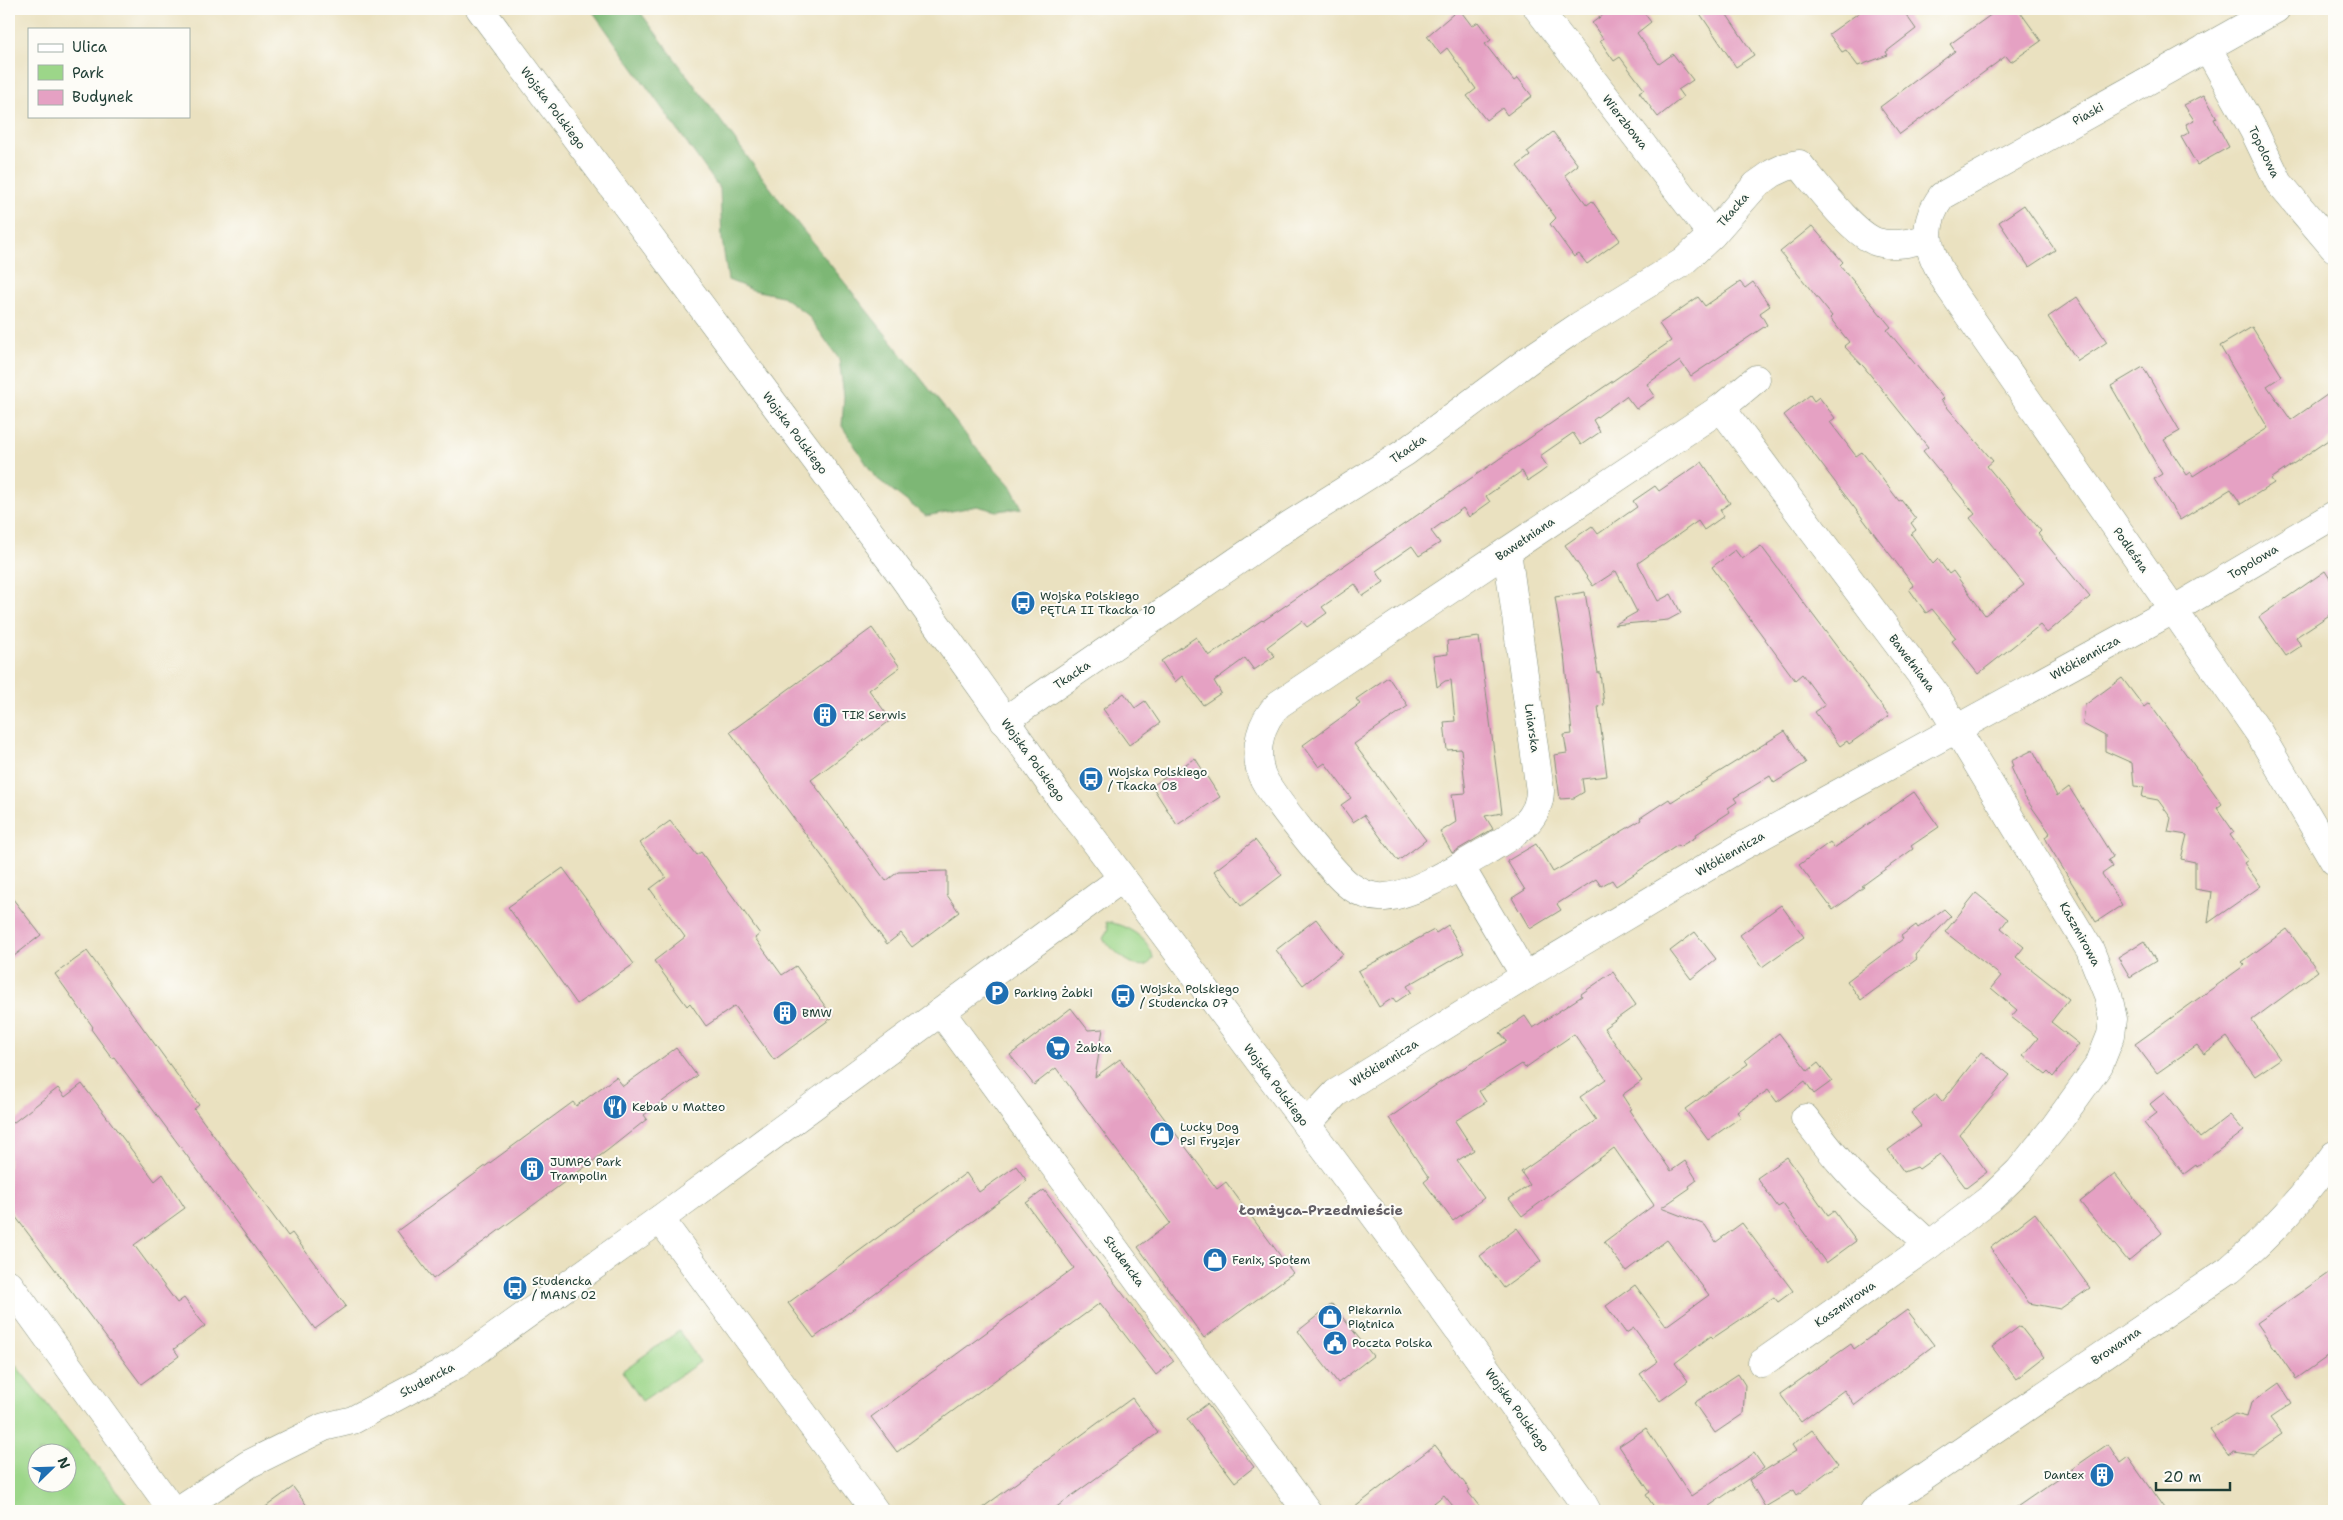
<svg xmlns="http://www.w3.org/2000/svg" width="2343" height="1520" viewBox="0 0 2343 1520" font-family="'Shantell Sans',sans-serif">
	<style>
		.green { fill: #9cd689; stroke: #5e8a5e; fill-rule: evenodd }
		.forest { fill: #7db775; stroke: #4e7a54 }
		.building { fill: #e5a1c3 }
		.lines { fill: none; stroke-linecap: round; stroke-linejoin: round }
		.minor-casing { stroke: #848f7a; stroke-width: 29 }
		.tertiary-casing { stroke: #848f7a; stroke-width: 29 }
		.secondary-casing { stroke: #848f7a; stroke-width: 29 }
		.minor { stroke: #fff; stroke-width: 28 }
		.tertiary { stroke: #fff; stroke-width: 28 }
		.secondary { stroke: #fff; stroke-width: 28 }
		.labels { text-anchor: middle; dominant-baseline: central; stroke-width: 4; stroke-linejoin: round; paint-order: stroke }
		.street-label { font-size: 12px; fill: #1f3d34; stroke: #fdfcf7 }
		.poi-label { font-size: 12px; fill: #1f3d34; stroke: #fdfcf7; text-anchor: start }
		.neighbourhood-label { font-size: 14px; font-weight: bold; fill: #646066; stroke: #fdfcf7 }
	</style>
	<rect width="100%" height="100%" fill="#fdfcf7"/>
	<filter id="ink" filterUnits="userSpaceOnUse"><feTurbulence type="fractalNoise" baseFrequency=".02" numOctaves="2"/><feDisplacementMap in="SourceGraphic" scale="10" xChannelSelector="R" yChannelSelector="G"/><feConvolveMatrix kernelMatrix="1 2 1 2 8 2 1 2 1" color-interpolation-filters="sRGB"/></filter>
	<filter id="wash" filterUnits="userSpaceOnUse"><feTurbulence type="fractalNoise" baseFrequency=".0096" numOctaves="4" result="noise"/><feDisplacementMap in="SourceGraphic" scale="20" xChannelSelector="R" yChannelSelector="G"/><feGaussianBlur stdDeviation="1.12" result="paint"/><feColorMatrix in="noise" values="0 0 0 0 0 0 0 0 0 0 0 0 0 0 0 0 0 1.4 0 .05"/><feComposite in="paint" operator="in"/></filter>
	<g filter="url(#wash)">
		<rect width="100%" height="100%" fill="#eae1c0"/>
		<g class="green">
			<path d="M1106,922C1125,924 1150,938 1153,958C1142,980 1112,949 1103,939L1108,929Z"/>
			<polygon points="679,1331 700,1362 642,1401 622,1371"/>
			<path d="M9,1357L133,1511H9ZM38,1452H68V1482H38Z"/>
		</g>
		<polygon class="forest" points="591,9 638,9 786,209 977,449 1010,485 1022,508 996,511 977,506 926,516 875,477 842,426 844,396 839,359 807,314 782,296 753,290 728,280 722,239 720,189"/>
		<g id="blocks">
			<g class="building">
				<polygon points="1459,9 1472,26 1478,22 1491,40 1485,44 1514,81 1518,78 1532,96 1507,115 1502,108 1486,120 1467,96 1476,89 1447,48 1440,54 1427,36"/>
				<polygon points="1611,9 1641,9 1651,22 1637,33 1659,64 1673,54 1693,80 1678,90 1683,97 1658,117 1639,92 1644,89 1620,57 1614,61 1600,41 1603,39 1592,23"/>
				<polygon points="1697,9 1723,9 1754,55 1736,67"/>
				<polygon points="1864,9 1902,9 1916,29 1886,52 1888,55 1858,66 1846,50 1842,52 1829,34"/>
				<polygon points="1999,9 2018,9 2041,41 2011,62 2006,56 1900,134 1880,107 1955,51 1950,44"/>
				<polygon points="2204,95 2217,118 2214,119 2229,147 2197,165 2181,137 2190,132 2186,124 2194,120 2184,105"/>
				<polygon points="1553,132 1578,165 1565,175 1587,205 1592,201 1620,240 1587,264 1579,254 1574,257 1550,224 1556,218 1517,166 1530,156 1527,152"/>
				<polygon points="2024,205 2055,250 2029,267 1999,222"/>
				<polygon points="1812,226 1843,262 1840,265 1891,327 1887,330 1944,399 1941,400 1993,461 1987,466 2041,531 2038,534 2090,597 2047,633 2040,625 1978,674 1952,641 1956,638 1932,609 1926,613 1909,589 1914,586 1784,415 1810,395 1814,401 1819,397 1835,418 1830,422 1856,456 1862,452 1899,501 1901,500 1916,519 1911,523 1916,530 1911,534 1933,564 1938,559 1949,574 1953,571 1985,615 2024,585 1970,518 1975,514 1923,451 1928,447 1864,367 1844,346 1849,342 1830,318 1832,316 1780,252"/>
				<polygon points="1740,282 1745,288 1753,282 1770,306 1760,313 1767,325 1691,376 1680,361 1647,384 1655,396 1636,409 1626,396 1593,420 1600,432 1581,445 1573,433 1540,456 1548,467 1540,473 1528,481 1522,471 1486,496 1490,502 1469,517 1463,508 1431,531 1440,543 1419,556 1412,546 1376,571 1384,582 1363,596 1355,584 1322,607 1327,613 1307,627 1302,621 1267,647 1275,656 1254,670 1245,658 1214,681 1221,693 1203,705 1182,676 1175,682 1161,661 1196,637 1209,656 1262,620 1263,621 1671,341 1659,324 1698,297 1705,306"/>
				<polygon points="2077,297 2107,342 2078,361 2048,317"/>
				<polygon points="2252,327 2282,376 2267,386 2291,420 2334,390 2334,436 2271,479 2274,483 2241,504 2231,489 2180,520 2154,479 2162,474 2111,386 2143,367 2180,431 2164,440 2187,475 2191,472 2193,476 2268,428 2220,346"/>
				<polygon points="1702,462 1730,503 1720,510 1724,516 1704,530 1698,521 1638,563 1658,601 1671,594 1681,613 1668,620 1614,625 1637,612 1616,571 1593,586 1565,545 1592,526 1598,534 1637,507 1633,501 1655,486 1659,491"/>
				<polygon points="1761,546 1889,716 1849,744 1847,741 1840,746 1815,712 1825,705 1802,674 1795,680 1712,567 1735,550 1742,559"/>
				<polygon points="2325,571 2334,585 2334,612 2296,637 2301,646 2286,656 2259,617"/>
				<polygon points="1585,592 1598,673 1600,673 1604,705 1598,706 1607,776 1582,779 1584,792 1574,798 1560,799 1554,755 1567,753 1564,735 1572,734 1564,654 1555,597"/>
				<polygon points="872,628 900,667 869,690 891,720 811,780 886,881 898,872 947,871 947,895 959,912 912,947 901,933 887,944 730,732"/>
				<polygon points="1479,637 1502,813 1485,816 1493,829 1452,853 1440,832 1456,822 1452,794 1466,793 1461,749 1447,750 1444,722 1455,721 1451,680 1445,681 1437,687 1433,656 1448,654 1447,641"/>
				<polygon points="1388,677 1408,706 1354,744 1426,840 1398,861 1364,815 1353,822 1341,805 1351,798 1325,763 1319,767 1303,745 1360,704 1356,699"/>
				<polygon points="2122,678 2144,707 2149,703 2222,804 2217,808 2234,832 2230,835 2248,860 2244,863 2261,886 2208,923 2212,892 2195,889 2195,862 2181,859 2187,835 2168,832 2171,818 2158,800 2142,797 2144,787 2134,786 2132,763 2105,751 2105,736 2083,724 2085,705"/>
				<polygon points="1124,693 1135,708 1145,701 1160,723 1129,745 1103,709"/>
				<polygon points="1785,731 1806,763 1774,783 1770,776 1734,798 1737,802 1728,808 1730,812 1695,835 1696,837 1679,847 1678,845 1616,886 1612,880 1601,886 1596,879 1557,904 1561,910 1530,929 1512,898 1525,890 1507,861 1536,844 1553,872 1641,820 1640,818 1669,799 1671,802"/>
				<polygon points="2033,750 2057,796 2069,787 2113,857 2108,860 2112,867 2102,874 2122,905 2096,922 2051,849 2045,837 2050,833 2024,796 2011,767 2013,766 2011,761"/>
				<polygon points="1195,758 1220,797 1177,825 1152,786"/>
				<polygon points="1914,792 1939,827 1911,846 1913,849 1862,886 1864,887 1833,910 1799,865 1830,842 1834,848"/>
				<polygon points="670,821 697,855 701,852 760,934 755,938 782,975 796,966 833,1017 774,1060 735,1006 706,1026 690,1003 687,1006 654,961 685,937 650,889 666,877 640,843"/>
				<polygon points="1255,840 1282,875 1241,906 1214,871"/>
				<polygon points="563,868 634,964 577,1004 508,907"/>
				<polygon points="1976,893 2008,919 2001,928 2024,947 2016,957 2069,999 2051,1022 2079,1044 2053,1077 2048,1072 2046,1074 2023,1056 2038,1038 2011,1017 2017,1010 1991,988 2001,976 1945,932"/>
				<polygon points="9,894 41,935 9,960"/>
				<polygon points="1781,905 1804,937 1762,967 1740,935"/>
				<polygon points="1944,909 1951,916 1915,955 1917,959 1861,1000 1847,981 1903,939 1901,936 1916,925 1918,928"/>
				<polygon points="1316,919 1343,954 1303,985 1276,950"/>
				<polygon points="1448,925 1464,953 1407,986 1411,992 1396,1002 1393,998 1379,1007 1358,971 1434,930 1436,933"/>
				<polygon points="2287,929 2318,971 2252,1020 2280,1059 2255,1076 2227,1037 2204,1054 2197,1045 2157,1073 2135,1044 2245,965 2242,962"/>
				<polygon points="1695,932 1716,959 1691,979 1670,951"/>
				<polygon points="2144,941 2156,961 2130,977 2118,957"/>
				<polygon points="87,951 199,1105 194,1109 288,1236 292,1233 346,1306 315,1329 114,1057 112,1058 91,1029 93,1027 55,974"/>
				<polygon points="1613,972 1636,1005 1604,1028 1642,1081 1622,1095 1631,1109 1629,1110 1671,1171 1685,1161 1697,1180 1689,1186 1690,1188 1661,1208 1705,1225 1716,1242 1742,1223 1793,1291 1778,1302 1774,1297 1713,1338 1711,1336 1675,1363 1688,1381 1660,1401 1640,1374 1658,1361 1634,1328 1626,1333 1606,1306 1635,1285 1666,1326 1709,1295 1667,1240 1626,1271 1604,1242 1654,1205 1614,1148 1522,1216 1509,1199 1530,1185 1521,1172 1596,1120 1580,1097 1606,1079 1574,1034 1525,1068 1522,1064 1479,1091 1486,1102 1455,1121 1474,1150 1457,1161 1484,1198 1453,1221 1424,1182 1429,1178 1389,1118 1439,1083 1507,1041 1500,1033 1525,1016 1533,1028 1582,996 1581,994"/>
				<polygon points="1071,1008 1088,1030 1103,1029 1095,1077 1120,1059 1217,1189 1226,1182 1293,1273 1204,1338 1138,1247 1170,1223 1056,1068 1034,1085 1010,1055"/>
				<polygon points="1779,1033 1808,1071 1818,1063 1832,1081 1814,1094 1805,1081 1777,1102 1768,1090 1737,1112 1741,1117 1708,1140 1685,1109 1748,1064 1745,1060"/>
				<polygon points="676,1048 697,1076 644,1115 647,1119 608,1150 433,1279 397,1231 573,1102 576,1106 616,1077 623,1086"/>
				<polygon points="1981,1052 2010,1075 1960,1135 1987,1172 1966,1188 1940,1154 1919,1169 1917,1167 1904,1172 1888,1150 1921,1126 1911,1113 1936,1094 1942,1102"/>
				<polygon points="82,1084 155,1181 163,1174 185,1208 134,1245 177,1303 184,1298 205,1326 174,1349 179,1356 141,1384 9,1208 9,1126 58,1088 65,1097"/>
				<polygon points="2165,1092 2200,1138 2230,1115 2244,1131 2197,1167 2196,1165 2184,1174 2144,1123 2157,1113 2150,1104"/>
				<polygon points="1787,1157 1828,1215 1834,1211 1856,1241 1826,1263 1783,1204 1778,1207 1757,1178"/>
				<polygon points="1016,1166 1027,1181 814,1338 788,1303 966,1173 979,1192"/>
				<polygon points="2115,1174 2162,1233 2128,1261 2080,1202"/>
				<polygon points="1044,1190 1174,1361 1156,1375 1100,1303 897,1452 871,1417 1074,1268 1026,1203"/>
				<polygon points="2035,1213 2090,1288 2060,1309 2029,1303 1990,1248"/>
				<polygon points="1517,1228 1541,1261 1504,1288 1480,1256"/>
				<polygon points="2334,1269 2334,1352 2296,1379 2257,1323"/>
				<polygon points="1332,1304 1373,1356 1338,1383 1298,1331"/>
				<polygon points="1907,1310 1934,1345 1855,1405 1844,1390 1801,1422 1780,1394 1851,1344 1854,1349"/>
				<polygon points="2020,1326 2044,1357 2016,1379 1992,1347"/>
				<polygon points="1738,1374 1745,1385 1743,1414 1715,1433 1694,1403"/>
				<polygon points="2279,1383 2292,1403 2270,1418 2282,1434 2253,1454 2234,1451 2228,1455 2210,1430 2235,1414 2247,1417 2251,1403"/>
				<polygon points="1132,1398 1158,1433 1051,1511 978,1511"/>
				<polygon points="1207,1404 1254,1467 1235,1482 1187,1419"/>
				<polygon points="1646,1428 1691,1496 1754,1453 1764,1468 1702,1511 1657,1511 1646,1495 1650,1492 1619,1446"/>
				<polygon points="1812,1430 1838,1464 1797,1495 1794,1490 1765,1507 1749,1480 1796,1451 1792,1445"/>
				<polygon points="2108,1444 2120,1463 2128,1457 2166,1511 2011,1511"/>
				<polygon points="1435,1445 1470,1490 1468,1492 1483,1511 1457,1511 1444,1495 1424,1511 1350,1511"/>
				<polygon points="293,1487 311,1511 260,1511"/>
			</g>
		</g>
	</g>
	<g filter="url(#ink)">
		<use href="#blocks" fill-opacity="0" stroke="#848f7a" stroke-width="1"/>
		<g class="lines">
			<defs>
				<g id="minor">
					<polyline points="1538,9 1712,235"/>
					<path d="M2276,9L1942,196C1917,230 1930,254 1949,287L2259,733L2334,861"/>
					<polyline points="2207,47 2254,131 2279,183 2334,248"/>
					<polyline points="1721,408 1756,379"/>
					<path d="M1507,551L1540,791C1539,823 1512,835 1488,850C1462,865 1415,895 1385,897C1373,898 1360,893 1350,886C1334,875 1267,791 1261,773C1254,749 1260,722 1279,704L1721,408L1936,695L2090,950L2108,995L2113,1019L2111,1035L2099,1065L2055,1126L2019,1171L1991,1198L1929,1245L1762,1363"/>
					<path d="M1004,721L1291,524L1404,453L1533,357L1579,326L1683,262L1712,235L1756,185L1773,173L1786,167L1799,164C1816,184 1853,234 1877,242C1894,247 1911,242 1927,239"/>
					<polyline points="1460,866 1525,976"/>
					<polyline points="941,1012 1307,1511"/>
					<path d="M1805,1118C1826,1145 1846,1172 1871,1194C1891,1211 1911,1226 1929,1245"/>
					<polyline points="1306,1125 1336,1093 1525,976 1739,848 2173,610 2334,515"/>
					<polyline points="660,1219 875,1511"/>
					<polyline points="9,1284 173,1511"/>
					<polyline points="177,1511 249,1464 324,1427 353,1420 456,1365 660,1219 1121,879"/>
				</g>
				<path id="tertiary" d="M1874,1511L2230,1269C2270,1235 2304,1198 2334,1155"/>
				<polyline id="secondary" points="480,9 903,577 1061,799 1085,828 1392,1239 1580,1498 1587,1511"/>
			</defs>
			<use href="#minor" class="minor-casing"/>
			<use href="#tertiary" class="tertiary-casing"/>
			<use href="#secondary" class="secondary-casing"/>
			<use href="#minor" class="minor"/>
			<use href="#tertiary" class="tertiary"/>
			<use href="#secondary" class="secondary"/>
		</g>
	</g>
	<defs>
		<symbol id="bus-disc" viewBox="-11 -11 22 22"><circle r="9.5" fill="#1f6fb2" stroke="#fdfcf7"/><path d="M-5-6H5V4H4V6H2V4H-2V6H-4V4H-5ZM-3.5-4V0h7V-4ZM-3.5 1.2v1.5H-2V1.2ZM2 1.2v1.5H3.5V1.2Z" fill="#fff"/></symbol>
		<symbol id="building-disc" viewBox="-11 -11 22 22"><circle r="9.5" fill="#1f6fb2" stroke="#fdfcf7"/><path d="M-4-6H4V6H1V3H-1V6H-4ZM-2.5-4.3h1.7v1.8h-1.7ZM.8-4.3h1.7v1.8H.8ZM-2.5-1h1.7V.8h-1.7ZM.8-1h1.7V.8H.8Z" fill="#fff"/></symbol>
		<symbol id="parking-disc" viewBox="-11 -11 22 22"><circle r="9.5" fill="#1f6fb2" stroke="#fdfcf7"/><path d="M-3.5-5.5H1a3.5 3.5 0 0 1 0 7H-1V5.5H-3.5ZM-1-3.4V-.6H.8a1.4 1.4 0 0 0 0-2.8Z" fill="#fff"/></symbol>
		<symbol id="supermarket-disc" viewBox="-11 -11 22 22"><circle r="9.5" fill="#1f6fb2" stroke="#fdfcf7"/><path d="M-6-5.5h2.5l.6 2H6L4.5 2H-2.5L-4.4-4H-6ZM-1.5 3.2a1.3 1.3 0 1 0 .1 0ZM3 3.2a1.3 1.3 0 1 0 .1 0Z" fill="#fff"/></symbol>
		<symbol id="restaurant-disc" viewBox="-11 -11 22 22"><circle r="9.5" fill="#1f6fb2" stroke="#fdfcf7"/><path d="M-5-6h1v4h1v-4h1v4h1v-4h1v5L-1.5 .5V6h-2V.5L-5-1ZM5-6V6H3V1.5H1.5Q1.5-4 5-6Z" fill="#fff"/></symbol>
		<symbol id="shop-disc" viewBox="-11 -11 22 22"><circle r="9.5" fill="#1f6fb2" stroke="#fdfcf7"/><path d="M-5-2.5h2.3a2.7 3.5 0 0 1 5.4 0H5L5.5 6h-11ZM-1.5-2.5h3a1.5 2.3 0 0 0-3 0Z" fill="#fff"/></symbol>
		<symbol id="civic-disc" viewBox="-11 -11 22 22"><circle r="9.5" fill="#1f6fb2" stroke="#fdfcf7"/><path d="M-.6-6.5H3V-4.5H.6V-3L4-1V1h2V6H-6V1h2V-1L-.6-3ZM-1.2 2.5V6h2.4V2.5Z" fill="#fff"/></symbol>
	</defs>
	<g fill-rule="evenodd">
		<use href="#bus-disc" x="1009" y="589" width="28" height="28"/>
		<use href="#building-disc" x="811" y="701" width="28" height="28"/>
		<use href="#bus-disc" x="1077" y="765" width="28" height="28"/>
		<use href="#parking-disc" x="983" y="979" width="28" height="28"/>
		<use href="#bus-disc" x="1109" y="982" width="28" height="28"/>
		<use href="#building-disc" x="771" y="999" width="28" height="28"/>
		<use href="#supermarket-disc" x="1044" y="1034" width="28" height="28"/>
		<use href="#restaurant-disc" x="601" y="1093" width="28" height="28"/>
		<use href="#shop-disc" x="1148" y="1120" width="28" height="28"/>
		<use href="#building-disc" x="518" y="1155" width="28" height="28"/>
		<use href="#shop-disc" x="1201" y="1246" width="28" height="28"/>
		<use href="#bus-disc" x="501" y="1274" width="28" height="28"/>
		<use href="#shop-disc" x="1316" y="1303" width="28" height="28"/>
		<use href="#civic-disc" x="1321" y="1329" width="28" height="28"/>
		<use href="#building-disc" x="2088" y="1461" width="28" height="28"/>
	</g>
	<g class="labels">
		<g class="street-label">
			<text transform="translate(553 108) rotate(53)">Wojska Polskiego</text>
			<text transform="translate(2088 114) rotate(-29)">Piaski</text>
			<text transform="translate(1625 122) rotate(52)">Wierzbowa</text>
			<text transform="translate(2264 152) rotate(64)">Topolowa</text>
			<text transform="translate(1733 210) rotate(-49)">Tkacka</text>
			<text transform="translate(795 433) rotate(53)">Wojska Polskiego</text>
			<text transform="translate(1408 449) rotate(-35)">Tkacka</text>
			<text transform="translate(1525 539) rotate(-34)">Bawełniana</text>
			<text transform="translate(2131 550) rotate(55)">Podleśna</text>
			<text transform="translate(2253 562) rotate(-31)">Topolowa</text>
			<text transform="translate(2085 658) rotate(-29)">Włókiennicza</text>
			<text transform="translate(1912 663) rotate(53)">Bawełniana</text>
			<text transform="translate(1072 675) rotate(-34)">Tkacka</text>
			<text transform="translate(1532 728) rotate(82)">Lniarska</text>
			<text transform="translate(1033 760) rotate(54)">Wojska Polskiego</text>
			<text transform="translate(1730 854) rotate(-30)">Włókiennicza</text>
			<text transform="translate(2080 934) rotate(61)">Kaszmirowa</text>
			<text transform="translate(1384 1063) rotate(-32)">Włókiennicza</text>
			<text transform="translate(1276 1085) rotate(53)">Wojska Polskiego</text>
			<text transform="translate(1124 1261) rotate(54)">Studencka</text>
			<text transform="translate(1845 1304) rotate(-35)">Kaszmirowa</text>
			<text transform="translate(2116 1346) rotate(-34)">Browarna</text>
			<text transform="translate(427 1380) rotate(-28)">Studencka</text>
			<text transform="translate(1517 1410) rotate(54)">Wojska Polskiego</text>
		</g>
		<g class="poi-label">
			<text x="1040" y="596">Wojska Polskiego<tspan x="1040" dy="14">PĘTLA II Tkacka 10</tspan></text>
			<text x="842" y="715">TIR Serwis</text>
			<text x="1108" y="772">Wojska Polskiego<tspan x="1108" dy="14">/ Tkacka 08</tspan></text>
			<text x="1140" y="989">Wojska Polskiego<tspan x="1140" dy="14">/ Studencka 07</tspan></text>
			<text x="1014" y="993">Parking Żabki</text>
			<text x="802" y="1013">BMW</text>
			<text x="1076" y="1048">Żabka</text>
			<text x="632" y="1107">Kebab u Matteo</text>
			<text x="1180" y="1127">Lucky Dog<tspan x="1180" dy="14">Psi Fryzjer</tspan></text>
			<text x="550" y="1162">JUMP6 Park<tspan x="550" dy="14">Trampolin</tspan></text>
			<text x="1232" y="1260">Fenix, Społem</text>
			<text x="532" y="1281">Studencka<tspan x="532" dy="14">/ MANS 02</tspan></text>
			<text x="1348" y="1310">Piekarnia<tspan x="1348" dy="14">Piątnica</tspan></text>
			<text x="1352" y="1343">Poczta Polska</text>
			<text x="2084" y="1475" text-anchor="end">Dantex</text>
		</g>
		<g class="neighbourhood-label">
			<text x="1321" y="1210">Łomżyca-Przedmieście</text>
		</g>
	</g>
	<rect width="2343" height="1520" fill="none" stroke="#fdfcf7" stroke-width="30"/>
	<rect x="28" y="28" width="162" height="90" fill="#fdfcf7" stroke="#a4b0a9"/>
	<rect x="38" y="44" width="25" height="8" fill="#ffffff" stroke="#a4b0a9"/>
	<text x="72" y="52" font-size="15" fill="#1f3d34">Ulica</text>
	<rect x="38" y="65" width="25" height="15" fill="#9cd689" stroke="#a4b0a9"/>
	<text x="72" y="78" font-size="15" fill="#1f3d34">Park</text>
	<rect x="38" y="90" width="25" height="15" fill="#e5a1c3" stroke="#a4b0a9"/>
	<text x="72" y="102" font-size="15" fill="#1f3d34">Budynek</text>
	<g transform="translate(52 1468) rotate(67)"><circle r="24" fill="#fdfcf7" stroke="#a4b0a9"/>
	<path d="M0-4L9 19L0 12L-9 19Z" fill="#1f6fb2"/>
	<text y="-8" font-size="14" font-weight="bold" text-anchor="middle" fill="#1f3d34">N</text>
	</g>
	<path d="M2156 1482v8h74v-8" fill="none" stroke="#1f3d34" stroke-width="2.5"/>
	<text x="2163" y="1482" font-size="15" fill="#1f3d34" stroke="#fdfcf7" stroke-width="4" paint-order="stroke">20 m</text>
</svg>
